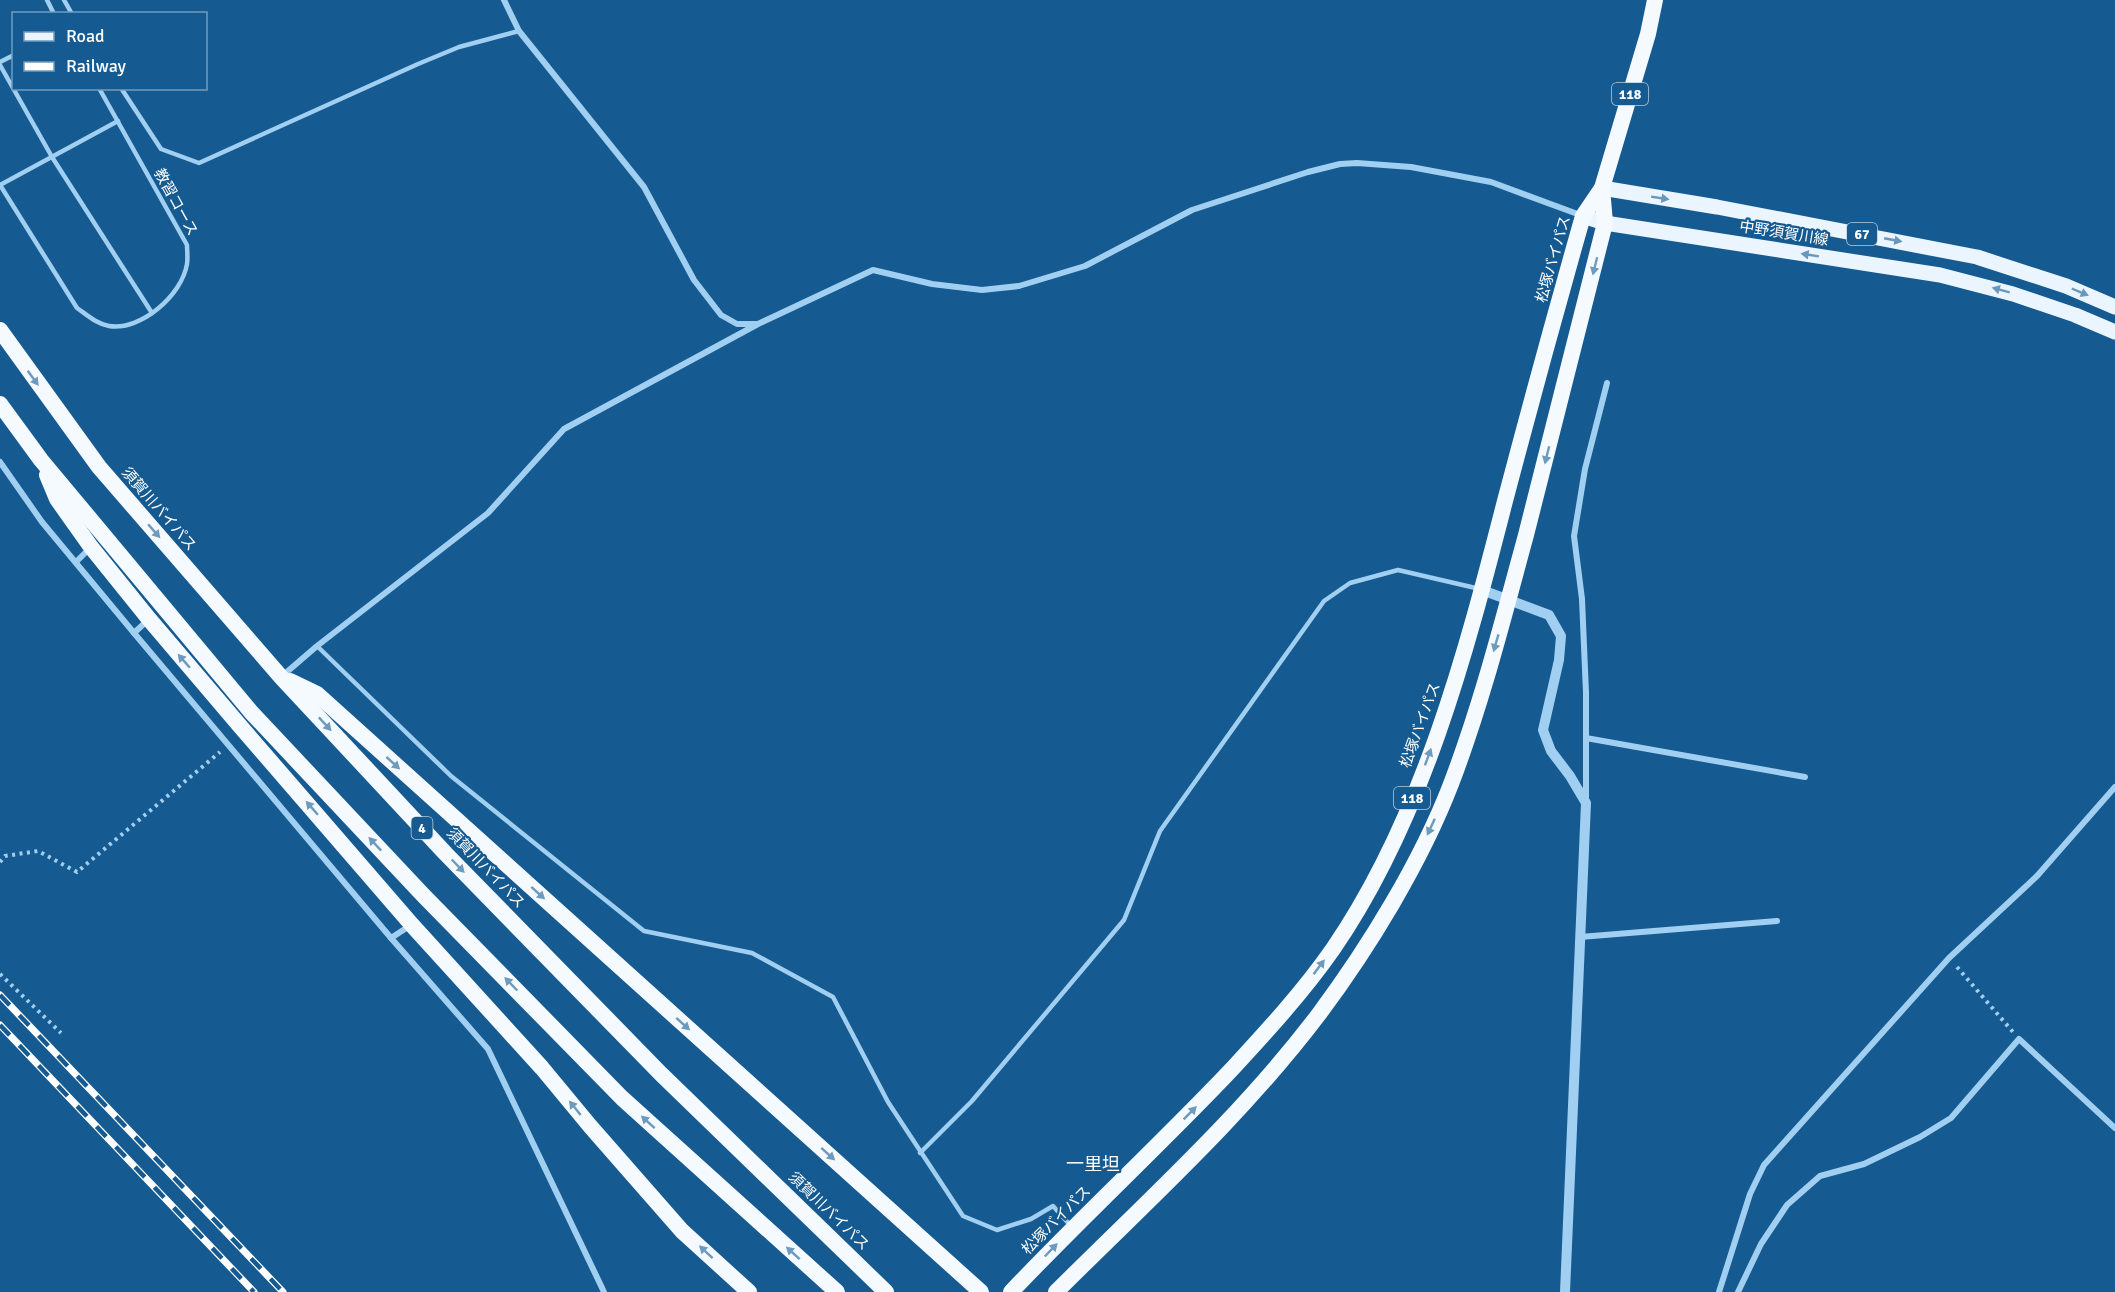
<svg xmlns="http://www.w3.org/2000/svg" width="2115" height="1292" viewBox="0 0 2115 1292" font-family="Signika,'Noto Sans JP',sans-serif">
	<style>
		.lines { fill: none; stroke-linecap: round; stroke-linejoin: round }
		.path { stroke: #a1cff1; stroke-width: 4; stroke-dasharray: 3 4.5; stroke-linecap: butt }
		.service { stroke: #a1cff1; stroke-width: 4.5 }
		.minor { stroke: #a1cff1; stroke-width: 6 }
		.tertiary { stroke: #a1cff1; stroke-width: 10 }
		.primary { stroke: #eaf5ff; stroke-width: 15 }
		.trunk { stroke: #f4faff; stroke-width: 16 }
		.rail-casing { stroke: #fff; stroke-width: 7 }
		.rail { stroke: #155a90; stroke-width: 4.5; stroke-dasharray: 14; stroke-linecap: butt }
		.oneway { fill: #6a98bc }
		.oneway2 { fill: #6e9abc }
		.labels { text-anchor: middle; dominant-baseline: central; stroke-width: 4.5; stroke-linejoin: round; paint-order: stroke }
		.shield { fill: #155a90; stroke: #b9cede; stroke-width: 1.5 }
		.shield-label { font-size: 14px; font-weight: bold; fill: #fff }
		.street-label { font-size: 15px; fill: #fff; stroke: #155a90 }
		.quarter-label { font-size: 18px; fill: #fff; stroke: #155a90 }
	</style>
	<rect width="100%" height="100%" fill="#155a90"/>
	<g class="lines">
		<g class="path">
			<polyline points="0,862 5,856 38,851 77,872 220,752"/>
			<polyline points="1957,967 2013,1032"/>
			<polyline points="0,974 61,1033"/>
		</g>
		<g class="service">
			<polyline points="47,0 54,14"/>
			<polyline points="64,0 72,14"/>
			<polyline points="0,62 14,55"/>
			<polyline points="0,65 52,157 152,313"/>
			<polyline points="121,88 161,149 199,163 418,64 459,47 519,31"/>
			<path d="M0,185L77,308C87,315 97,324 109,326C141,331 182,295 187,264C188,258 187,251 187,245L99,88"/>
			<polyline points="0,185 118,121"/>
			<polyline points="317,646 451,776 644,931 752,953 833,997 888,1102 963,1216 997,1230 1031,1219 1053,1206 1071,1226"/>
			<polyline points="920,1153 972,1101 1124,920 1160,831 1324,601 1350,583 1398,570 1480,589"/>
		</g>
		<g class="minor">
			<polyline points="504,0 519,31 644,187 694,280 721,315 737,324 757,324"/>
			<polyline points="0,462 42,522 134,633 391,938 488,1049 604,1292"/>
			<polyline points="76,562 91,547"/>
			<polyline points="134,633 149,619"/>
			<polyline points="281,677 317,646 488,513 564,429 758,324 873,270 932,284 982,290 1019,286 1085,266 1192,210 1308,172 1340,164 1357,163 1411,167 1491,182 1583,216"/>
			<polyline points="1586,738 1805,777"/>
			<polyline points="1586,799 1586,693 1582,599 1574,536 1585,469 1607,383"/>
			<polyline points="1580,937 1777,921"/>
			<polyline points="391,938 411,925"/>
			<polyline points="1719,1292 1750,1194 1764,1165 1949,958 2037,876 2115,787"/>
			<polyline points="1738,1292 1761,1244 1787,1205 1820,1176 1864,1164 1920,1137 1951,1118 2019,1039 2115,1128"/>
		</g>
		<polyline class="tertiary" points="1482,590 1549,615 1561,636 1559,660 1543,730 1551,751 1570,776 1586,803 1565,1292"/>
		<g class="primary">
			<polyline points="1602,188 1717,207 1977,257 2066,286 2115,307"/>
			<polyline points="1583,216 1605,223 1940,275 2013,294 2075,315 2115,332"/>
		</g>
		<g class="trunk">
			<polyline points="0,330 99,467 281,677 446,854 661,1074 886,1292"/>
			<polyline points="0,404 41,460 251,712 423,895 622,1098 837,1292"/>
			<polyline points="47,475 57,499 91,547 149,619 240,726 412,925 542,1068 590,1126 682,1231 749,1292"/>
			<polyline points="290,681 317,694 981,1292"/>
			<path d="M1011,1292C1083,1216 1160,1145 1232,1069C1267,1031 1303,992 1333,949C1423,818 1466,653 1505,501C1530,406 1556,311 1583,216L1602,188L1648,34L1655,0"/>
			<path d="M1056,1292C1146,1202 1242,1116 1319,1014C1369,947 1421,862 1451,784C1482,703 1503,619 1526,535C1553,431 1579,327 1605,223L1602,188"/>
		</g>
		<defs>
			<g id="rail">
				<polyline points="0,995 283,1292"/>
				<polyline points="0,1025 254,1292"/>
			</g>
		</defs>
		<use href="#rail" class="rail-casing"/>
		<use href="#rail" class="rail"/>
	</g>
	<defs><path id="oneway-solid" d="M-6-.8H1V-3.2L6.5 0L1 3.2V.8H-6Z" transform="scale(1.5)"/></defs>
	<g class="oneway">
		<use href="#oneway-solid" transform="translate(1660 198) rotate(9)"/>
		<use href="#oneway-solid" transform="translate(1893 240) rotate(11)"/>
		<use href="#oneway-solid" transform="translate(1810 255) rotate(-171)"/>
		<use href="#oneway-solid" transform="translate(2001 290) rotate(-165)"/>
		<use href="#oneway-solid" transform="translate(2080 292) rotate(23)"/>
	</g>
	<g class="oneway2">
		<use href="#oneway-solid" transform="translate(1595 266) rotate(104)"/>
		<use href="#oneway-solid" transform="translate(33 378) rotate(54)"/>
		<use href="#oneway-solid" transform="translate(1547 455) rotate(104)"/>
		<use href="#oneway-solid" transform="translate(154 531) rotate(49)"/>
		<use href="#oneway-solid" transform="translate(1496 643) rotate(106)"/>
		<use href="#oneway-solid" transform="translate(184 661) rotate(-131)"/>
		<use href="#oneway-solid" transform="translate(325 724) rotate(47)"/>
		<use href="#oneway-solid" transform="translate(1428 757) rotate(-70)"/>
		<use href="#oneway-solid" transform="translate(393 763) rotate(42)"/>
		<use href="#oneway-solid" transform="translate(312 808) rotate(-131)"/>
		<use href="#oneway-solid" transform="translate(1431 827) rotate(115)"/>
		<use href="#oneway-solid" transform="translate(375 844) rotate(-133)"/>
		<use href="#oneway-solid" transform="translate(458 866) rotate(46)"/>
		<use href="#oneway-solid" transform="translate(538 893) rotate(42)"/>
		<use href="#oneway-solid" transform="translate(1319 967) rotate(-53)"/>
		<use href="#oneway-solid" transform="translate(511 984) rotate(-134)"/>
		<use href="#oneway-solid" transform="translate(683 1024) rotate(42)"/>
		<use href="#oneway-solid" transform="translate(575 1108) rotate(-129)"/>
		<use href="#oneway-solid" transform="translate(1190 1113) rotate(-45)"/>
		<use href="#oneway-solid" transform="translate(648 1122) rotate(-138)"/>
		<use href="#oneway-solid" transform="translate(828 1154) rotate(42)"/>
		<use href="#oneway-solid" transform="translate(1051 1250) rotate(-46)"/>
		<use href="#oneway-solid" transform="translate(706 1252) rotate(-137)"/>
		<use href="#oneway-solid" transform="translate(793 1253) rotate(-138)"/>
	</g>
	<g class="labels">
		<g class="shield">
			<rect x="1612" y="83" width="36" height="22" rx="4.5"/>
			<rect x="1847" y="223" width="30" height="22" rx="4.5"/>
			<rect x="1394" y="787" width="36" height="22" rx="4.5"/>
			<rect x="411.5" y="817" width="21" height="22" rx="4.5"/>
		</g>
		<g class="shield-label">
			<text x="1630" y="94">118</text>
			<text x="1862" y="234">67</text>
			<text x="1412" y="798">118</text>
			<text x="422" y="828">4</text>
		</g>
		<g class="street-label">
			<text transform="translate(176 202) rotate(61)">教習コース</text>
			<text transform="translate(1784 233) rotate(9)">中野須賀川線</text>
			<text transform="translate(1553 259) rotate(-74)">松塚バイパス</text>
			<text transform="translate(159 509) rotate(49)">須賀川バイパス</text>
			<text transform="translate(1420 725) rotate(-70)">松塚バイパス</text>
			<text transform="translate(486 868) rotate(46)">須賀川バイパス</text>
			<text transform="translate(829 1211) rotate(44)">須賀川バイパス</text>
			<text transform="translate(1056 1220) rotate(-45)">松塚バイパス</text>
		</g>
		<g class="quarter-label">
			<text x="1093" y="1164">一里坦</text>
		</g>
	</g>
	<rect x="12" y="12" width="195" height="78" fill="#155a90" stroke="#739cbc" stroke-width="1.5"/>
	<rect x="24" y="32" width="30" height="9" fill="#eaf5ff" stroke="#739cbc" stroke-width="1.5"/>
	<text x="66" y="42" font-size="18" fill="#ffffff">Road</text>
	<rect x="24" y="62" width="30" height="9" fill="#ffffff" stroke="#739cbc" stroke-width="1.5"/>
	<text x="66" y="72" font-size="18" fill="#ffffff">Railway</text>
</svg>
